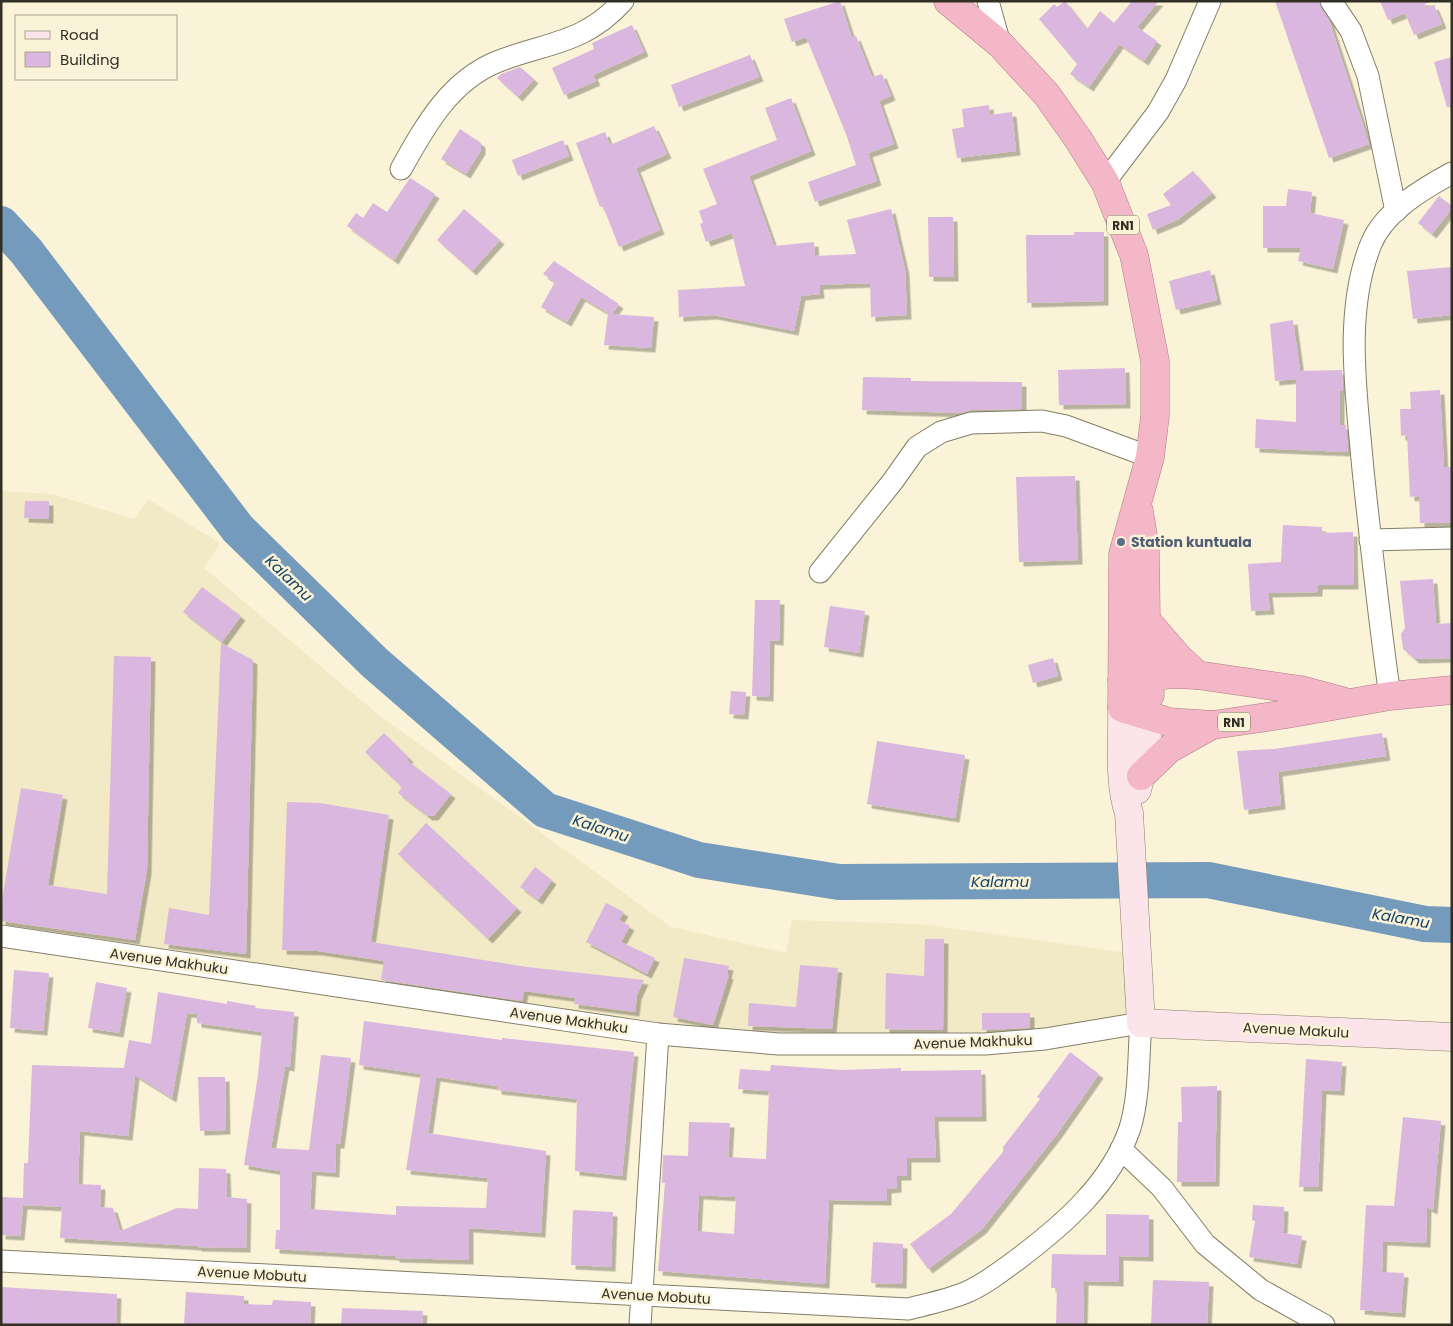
<svg xmlns="http://www.w3.org/2000/svg" width="1453" height="1326" viewBox="0 0 1453 1326" font-family="Poppins,sans-serif">
	<style>
		.built { fill: #f2e9c7 }
		.lines { fill: none; stroke-linecap: round; stroke-linejoin: round }
		.river { stroke: #749bbc; stroke-width: 36 }
		.building { fill: #dab7de; fill-rule: evenodd; filter: url(#shadow) }
		.minor-casing { stroke: #847e66; stroke-width: 23 }
		.secondary-casing { stroke: #847e66; stroke-width: 29 }
		.trunk-casing { stroke: #ae7c85; stroke-width: 29 }
		.minor { stroke: #fff; stroke-width: 21 }
		.secondary { stroke: #fbe4ea; stroke-width: 28 }
		.trunk { stroke: #f4b7c7; stroke-width: 28 }
		.service-dot { fill: #5c6f8a; stroke: #faf3d8; stroke-width: 2 }
		.labels { text-anchor: middle; dominant-baseline: central; stroke-width: 5; stroke-linejoin: round; paint-order: stroke }
		.shield { fill: #faf3d8; stroke: #6e6a5b; stroke-width: 1 }
		.shield-label { font-size: 12px; font-weight: bold; fill: #322f25 }
		.service-label { font-size: 14px; font-weight: bold; fill: #4e5e75; stroke: #faf3d8; text-anchor: start }
		.street-label { font-size: 14px; fill: #322f25; stroke: #faf3d8 }
		.water-label { font-size: 15px; font-style: italic; fill: #144264; stroke: #faf3d8 }
	</style>
	<defs>
		<filter id="shadow"><feDropShadow dx="4.5" dy="4.5" stdDeviation="0" flood-color="#0004"/></filter>
	</defs>
	<rect width="100%" height="100%" fill="#faf3d8"/>
	<polygon class="built" points="1,491 52,494 134,519 148,499 220,543 204,568 375,712 671,927 786,953 792,920 920,924 1129,953 1133,1028 811,1041 645,1028 1,936"/>
	<g class="lines">
		<polyline class="river" points="1,224 26,251 238,529 375,663 545,810 699,860 839,882 1208,880 1425,924 1452,925"/>
	</g>
	<g class="building">
		<polygon points="840,1 852,38 856,36 872,77 882,74 891,96 879,101 894,144 868,153 877,181 815,202 808,182 856,165 846,134 806,37 792,42 784,19"/>
		<polygon points="1065,1 1087,29 1100,11 1114,23 1132,1 1159,1 1137,27 1157,41 1144,61 1119,44 1089,87 1070,74 1077,64 1039,19 1054,4 1057,7"/>
		<polygon points="1275,1 1319,1 1329,20 1369,144 1329,158"/>
		<polygon points="1380,1 1432,1 1425,4 1426,8 1434,5 1442,24 1414,35 1405,13 1388,20"/>
		<polygon points="632,25 644,52 593,75 596,81 564,95 552,68 594,49 592,43"/>
		<polygon points="750,55 759,77 679,107 671,85"/>
		<polygon points="1452,57 1452,107 1447,107 1434,62"/>
		<polygon points="520,67 534,79 518,97 497,78 501,74"/>
		<polygon points="791,98 811,151 749,176 774,246 814,242 815,256 856,254 847,220 891,209 905,270 907,315 871,317 870,283 819,285 820,294 801,296 794,331 713,315 679,317 678,290 745,286 732,233 706,242 700,224 703,223 699,211 717,204 703,169 777,140 765,108"/>
		<polygon points="989,105 990,115 1012,112 1016,151 957,158 952,129 964,127 962,109"/>
		<polygon points="654,126 667,154 636,168 660,230 619,247 603,206 600,207 576,143 605,132 610,145"/>
		<polygon points="460,129 481,143 481,150 466,174 441,159"/>
		<polygon points="563,140 569,156 518,176 512,160"/>
		<polygon points="1193,171 1212,193 1177,220 1153,230 1147,214 1171,205 1163,194"/>
		<polygon points="410,178 435,194 394,260 347,226 356,213 363,218 373,203 387,212"/>
		<polygon points="1288,189 1312,192 1310,213 1344,220 1333,269 1298,261 1301,248 1263,248 1263,206 1286,206"/>
		<polygon points="1439,196 1452,206 1452,208 1432,234 1418,223"/>
		<polygon points="464,209 500,240 472,271 437,240"/>
		<polygon points="928,217 953,217 954,277 929,277"/>
		<polygon points="1074,232 1104,232 1104,301 1027,303 1026,235 1074,235"/>
		<polygon points="554,261 619,304 612,314 654,317 651,348 604,345 608,313 581,297 567,322 541,307 555,282 543,274"/>
		<polygon points="1452,267 1452,315 1413,319 1407,271"/>
		<polygon points="1210,270 1217,300 1176,310 1169,281"/>
		<polygon points="1293,320 1300,371 1342,370 1343,390 1340,391 1340,425 1346,425 1348,452 1255,448 1256,419 1296,422 1296,379 1275,381 1270,324"/>
		<polygon points="1125,368 1126,404 1059,405 1058,370"/>
		<polygon points="863,377 911,378 911,381 1022,382 1022,409 971,410 961,413 862,410"/>
		<polygon points="1440,390 1444,467 1452,467 1452,523 1420,523 1419,496 1410,497 1407,435 1401,436 1400,409 1411,409 1410,392"/>
		<polygon points="1075,476 1078,560 1019,562 1016,477"/>
		<polygon points="25,501 49,501 49,519 24,518"/>
		<polygon points="1283,525 1322,527 1322,533 1353,532 1354,585 1318,585 1318,592 1268,593 1270,610 1251,611 1248,564 1281,562"/>
		<polygon points="1433,579 1436,624 1452,623 1452,658 1415,659 1403,649 1401,634 1405,628 1400,581"/>
		<polygon points="202,587 241,616 222,642 183,612"/>
		<polygon points="755,600 780,600 779,641 770,640 769,697 752,696"/>
		<polygon points="830,606 865,611 859,653 824,647"/>
		<polygon points="221,643 253,660 246,954 164,944 169,908 209,915"/>
		<polygon points="114,656 151,657 147,870 135,940 1,921 1,906 21,788 63,795 48,885 107,894"/>
		<polygon points="1053,658 1058,676 1033,683 1028,665"/>
		<polygon points="731,691 746,692 744,715 729,714"/>
		<polygon points="384,733 409,758 407,760 451,794 434,816 428,816 398,793 402,787 365,752"/>
		<polygon points="1382,733 1386,756 1278,772 1281,805 1244,810 1237,751 1274,749"/>
		<polygon points="877,741 965,755 955,818 867,804"/>
		<polygon points="287,802 320,803 389,815 371,942 527,967 644,980 637,995 635,1012 574,1004 575,998 524,991 522,1001 381,980 384,961 318,951 282,950"/>
		<polygon points="426,823 517,908 488,939 398,854"/>
		<polygon points="535,867 552,880 538,900 520,887"/>
		<polygon points="606,903 624,912 619,920 630,926 621,942 655,958 647,974 586,942"/>
		<polygon points="925,939 944,939 943,1030 885,1029 886,973 924,976"/>
		<polygon points="684,958 729,966 727,974 729,975 713,1025 673,1017"/>
		<polygon points="800,965 838,968 832,1029 748,1026 749,1003 796,1007"/>
		<polygon points="14,970 49,973 43,1031 10,1028"/>
		<polygon points="96,982 127,988 119,1033 88,1028"/>
		<polygon points="158,992 227,1004 227,1001 256,1006 255,1008 294,1012 290,1067 285,1066 271,1148 309,1150 321,1055 351,1058 340,1144 336,1144 335,1173 312,1171 310,1209 396,1215 396,1206 486,1208 488,1178 406,1170 421,1074 359,1065 364,1021 502,1040 502,1038 634,1052 622,1176 575,1171 577,1099 497,1090 497,1086 436,1077 428,1133 546,1151 541,1233 469,1228 469,1260 395,1258 395,1256 275,1249 276,1230 280,1230 280,1171 244,1165 258,1075 262,1032 197,1023 197,1014 187,1013 172,1098 135,1075 128,1136 80,1131 78,1184 101,1185 100,1207 113,1208 120,1231 177,1208 198,1209 199,1168 226,1169 227,1197 247,1199 246,1248 197,1247 197,1246 60,1238 62,1207 23,1205 20,1236 1,1235 1,1197 23,1198 24,1163 28,1163 32,1065 124,1068 129,1040 151,1044"/>
		<polygon points="982,1013 1030,1013 1030,1028 982,1030"/>
		<polygon points="1070,1052 1099,1074 1057,1134 982,1229 928,1269 910,1244 951,1214 1003,1152 1003,1147 1040,1099 1037,1097"/>
		<polygon points="1306,1059 1342,1062 1340,1091 1322,1090 1318,1187 1299,1187"/>
		<path d="M771,1065L843,1070L901,1068V1071L981,1070L982,1117H934L936,1158H907V1176H897V1188L887,1189V1201L829,1200L825,1284L658,1271L665,1183H662L663,1155L688,1156L689,1122L730,1123L728,1157L766,1159L769,1091L738,1089L740,1069L770,1071ZM699,1195L736,1197L734,1234L697,1231Z"/>
		<polygon points="198,1077 225,1077 226,1130 200,1131"/>
		<polygon points="1217,1086 1215,1182 1177,1182 1178,1122 1182,1122 1181,1087"/>
		<polygon points="1403,1117 1441,1121 1433,1210 1427,1207 1426,1243 1383,1241 1382,1272 1404,1273 1401,1313 1360,1310 1366,1205 1394,1206"/>
		<polygon points="1253,1205 1284,1207 1283,1233 1302,1236 1297,1264 1249,1257 1255,1221 1252,1220"/>
		<polygon points="573,1210 613,1212 611,1267 571,1265"/>
		<polygon points="1106,1214 1149,1215 1149,1257 1119,1256 1119,1282 1084,1281 1083,1325 1056,1325 1057,1288 1051,1288 1052,1254 1106,1255"/>
		<polygon points="873,1242 903,1244 902,1284 871,1283"/>
		<polygon points="1153,1280 1209,1282 1207,1325 1151,1325"/>
		<polygon points="1,1287 117,1294 116,1325 1,1325"/>
		<polygon points="186,1292 244,1296 244,1304 272,1305 273,1300 311,1302 310,1325 184,1325"/>
		<polygon points="342,1308 423,1311 422,1325 341,1325"/>
	</g>
	<g class="lines">
		<defs>
			<g id="minor">
				<polyline points="988,1 1000,44"/>
				<polyline points="1331,1 1351,31 1368,76 1396,211"/>
				<path d="M401,169C425,126 450,80 499,61C548,42 584,44 623,1"/>
				<polyline points="1105,182 1158,112 1176,80 1210,1"/>
				<polyline points="1370,540 1452,538"/>
				<polyline points="820,572 893,481 917,447 941,432 971,423 1042,421 1066,426 1150,457"/>
				<path d="M1390,696C1379,620 1371,545 1363,470C1357,398 1343,313 1371,244C1384,212 1422,189 1452,173"/>
				<path d="M1,936L658,1034L779,1044H985L1045,1039L1141,1023C1138,1057 1140,1095 1130,1128C1111,1184 1063,1225 1018,1259C1002,1271 985,1284 967,1292C948,1300 928,1304 908,1309L1,1261"/>
				<polyline points="1121,1149 1162,1188 1205,1244 1261,1290 1324,1325"/>
				<polyline points="640,1325 658,1034"/>
			</g>
			<g id="secondary">
				<path d="M1122,708C1123,741 1118,781 1129,813L1141,1023L1452,1037"/>
				<polyline points="1137,790 1143,766 1150,716"/>
			</g>
			<g id="trunk">
				<polyline points="948,1 1000,44 1047,95 1078,139 1105,182 1134,255 1155,361 1155,416 1150,457 1123,554 1122,708 1169,722 1213,725 1287,714 1390,696 1452,690"/>
				<polyline points="1139,511 1145,548 1146,620 1150,695"/>
				<polyline points="1146,620 1177,656 1197,675"/>
				<polyline points="1122,680 1172,674 1197,675 1301,690 1342,701"/>
				<polyline points="1141,776 1169,749 1212,725"/>
			</g>
		</defs>
		<use href="#minor" class="minor-casing"/>
		<use href="#secondary" class="secondary-casing"/>
		<use href="#trunk" class="trunk-casing"/>
		<use href="#minor" class="minor"/>
		<use href="#secondary" class="secondary"/>
		<use href="#trunk" class="trunk"/>
	</g>
	<circle class="service-dot" cx="1121" cy="542" r="5"/>
	<g class="labels">
		<g class="shield">
			<rect x="1107" y="215.5" width="32" height="19" rx="4"/>
			<rect x="1218" y="712.5" width="32" height="19" rx="4"/>
		</g>
		<g class="shield-label">
			<text x="1123" y="225">RN1</text>
			<text x="1234" y="722">RN1</text>
		</g>
		<g class="service-label">
			<text x="1131" y="542">Station kuntuala</text>
		</g>
		<g class="street-label">
			<text transform="translate(169 961) rotate(8)">Avenue Makhuku</text>
			<text transform="translate(569 1020) rotate(8)">Avenue Makhuku</text>
			<text transform="translate(1296 1030) rotate(3)">Avenue Makulu</text>
			<text transform="translate(973 1042) rotate(-2)">Avenue Makhuku</text>
			<text transform="translate(252 1274) rotate(3)">Avenue Mobutu</text>
			<text transform="translate(656 1296) rotate(3)">Avenue Mobutu</text>
		</g>
		<g class="water-label">
			<text transform="translate(289 578) rotate(44)">Kalamu</text>
			<text transform="translate(601 828) rotate(18)">Kalamu</text>
			<text x="1000" y="881">Kalamu</text>
			<text transform="translate(1401 918) rotate(10)">Kalamu</text>
		</g>
	</g>
	<rect width="1453" height="1326" fill="none" stroke="#322f25" stroke-width="5"/>
	<rect x="15" y="15" width="162" height="65" fill="#faf3d8" stroke="#aaa590"/>
	<rect x="25" y="31" width="25" height="8" fill="#fbe4ea" stroke="#aaa590"/>
	<text x="60" y="40" font-size="15" fill="#322f25">Road</text>
	<rect x="25" y="52" width="25" height="15" fill="#dab7de" stroke="#aaa590"/>
	<text x="60" y="65" font-size="15" fill="#322f25">Building</text>
</svg>
